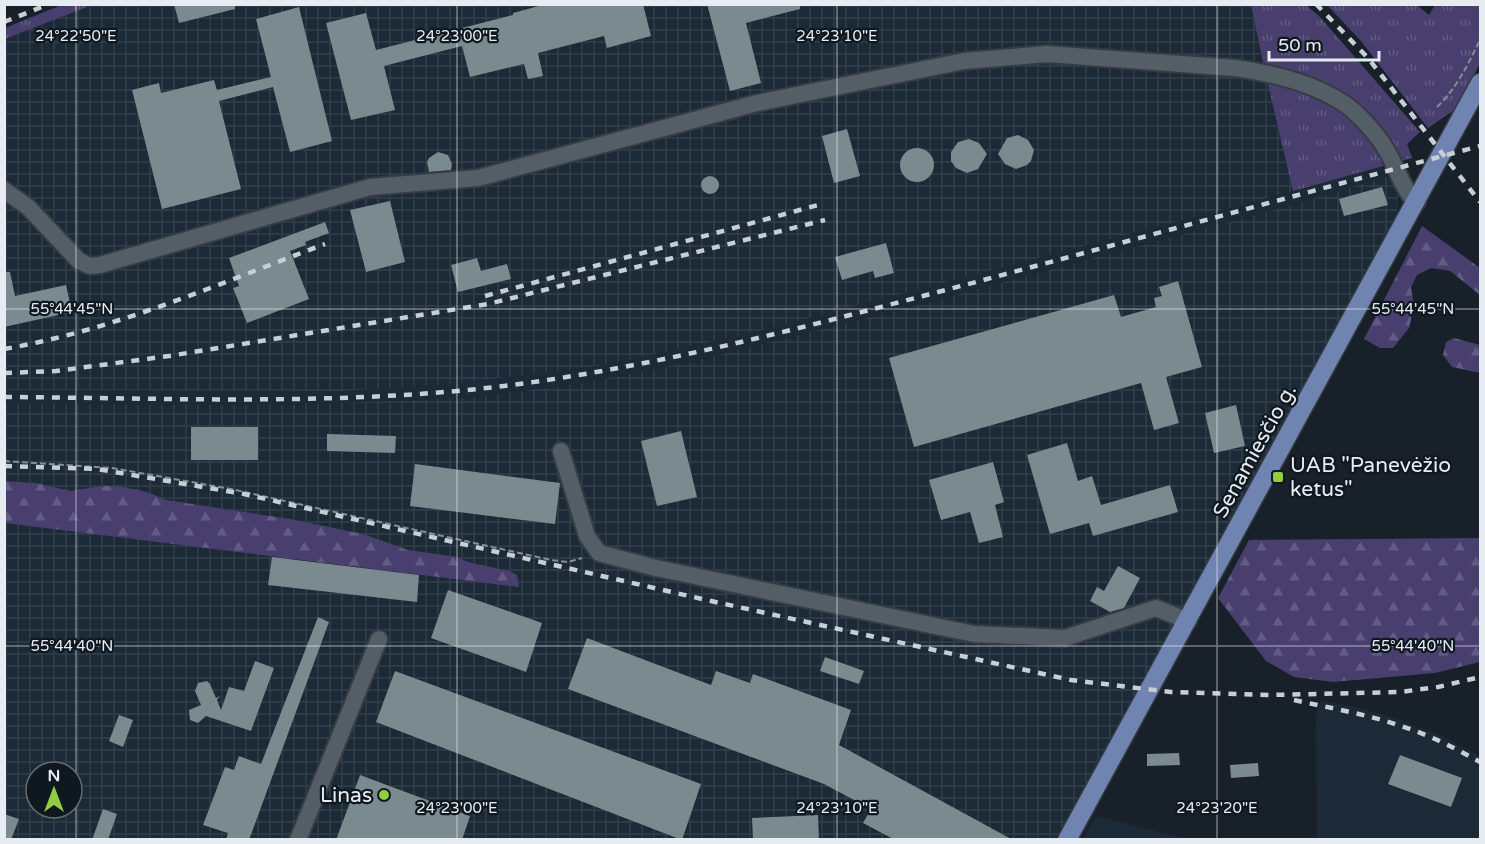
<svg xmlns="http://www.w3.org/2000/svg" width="1485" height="844" viewBox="0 0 1485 844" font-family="'Varela Round',sans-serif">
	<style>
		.built { fill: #1b2a36 }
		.industrial { fill: url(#industrial-grid); fill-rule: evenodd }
		.grass { fill: url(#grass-tufts) }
		.forest { fill: url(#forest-firs) }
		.building { fill: #7a8a8f }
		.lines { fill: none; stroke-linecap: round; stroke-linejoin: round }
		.street-casing { stroke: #363c42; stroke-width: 20 }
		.primary-casing { stroke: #363c42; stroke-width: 21 }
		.path { stroke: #868d94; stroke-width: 2; stroke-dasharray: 6 3; stroke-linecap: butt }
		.street { stroke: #535e67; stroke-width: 16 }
		.primary { stroke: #7084b1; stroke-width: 18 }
		.rail { stroke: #c8ced5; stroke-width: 4.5; stroke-dasharray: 8 8; stroke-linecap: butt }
		.ticks { fill: none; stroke: #e6ecf2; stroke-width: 1.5; stroke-opacity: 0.45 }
		.poi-dot { fill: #90cd41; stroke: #0f181f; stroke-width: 2 }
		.labels { text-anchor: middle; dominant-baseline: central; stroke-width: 4.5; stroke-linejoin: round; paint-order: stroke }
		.street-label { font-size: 21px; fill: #e6ecf2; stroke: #0f181f }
		.poi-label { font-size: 21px; fill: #e6ecf2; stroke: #0f181f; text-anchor: start }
		.ticks-label { font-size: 15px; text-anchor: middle; fill: #e6ecf2; stroke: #0f181f; stroke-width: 4.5; stroke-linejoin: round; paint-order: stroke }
	</style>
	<defs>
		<pattern id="industrial-grid" width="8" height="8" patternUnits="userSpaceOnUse" patternTransform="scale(1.5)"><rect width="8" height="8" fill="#1b2a36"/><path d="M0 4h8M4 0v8" fill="none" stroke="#313f4a"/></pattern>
		<pattern id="grass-tufts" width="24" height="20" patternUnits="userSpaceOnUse" patternTransform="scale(1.5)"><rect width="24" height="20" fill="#483f6f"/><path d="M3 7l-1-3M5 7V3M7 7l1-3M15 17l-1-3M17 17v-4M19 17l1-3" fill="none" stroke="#625b84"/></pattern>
		<pattern id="forest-firs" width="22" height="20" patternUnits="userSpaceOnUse" patternTransform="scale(1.5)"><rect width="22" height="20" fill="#483f6f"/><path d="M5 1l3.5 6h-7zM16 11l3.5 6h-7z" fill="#625b84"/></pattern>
	</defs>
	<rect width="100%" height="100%" fill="#182129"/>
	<g class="built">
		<polygon points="1382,166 1387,178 1296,204 895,311 686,363 577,384 466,398 285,405 5,404 5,390 344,391 767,329"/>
		<polygon points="1320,700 1360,708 1403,721 1444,737 1480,756 1480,839 1317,840 1316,717"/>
		<polygon points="1096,816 1187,839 1190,839 1083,839"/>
	</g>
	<g class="industrial">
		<polygon points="92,5 1251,5 1265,72 1293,191 767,329 605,365 459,383 344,391 5,390 5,39"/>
		<path d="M1392,175L1398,194L1397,217L1060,839L5,840V404L285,405L466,398L577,384L686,363L895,311L1296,204ZM36,772H72V808H36Z"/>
	</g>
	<g class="grass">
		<polygon points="64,4 92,5 5,39 5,28"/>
		<polygon points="1251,5 1306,5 1320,17 1420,132 1407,144 1412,158 1293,191 1265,72"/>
		<polygon points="1327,5 1417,5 1429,15 1435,5 1480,5 1480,63 1457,108 1428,128 1361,41"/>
	</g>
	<g class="forest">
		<polygon points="1422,226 1480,268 1480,295 1450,271 1431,268 1417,275 1411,287 1414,307 1409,328 1393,348 1380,348 1364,339"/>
		<polygon points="1454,338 1480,345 1480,373 1452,367 1443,355 1446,342"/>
		<polygon points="5,481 36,483 71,491 101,486 118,486 147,492 166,500 290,519 363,534 408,550 457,557 468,562 509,571 517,575 519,587 5,523"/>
		<polygon points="1480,538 1480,662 1435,673 1333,682 1294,677 1266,661 1218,598 1249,540"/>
	</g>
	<g class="building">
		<polygon points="174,4 235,4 235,9 179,23"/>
		<polygon points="546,4 643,4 651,36 607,48 604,36 538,53 543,76 528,79 524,64 470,77 462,46 384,66 395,110 351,120 326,23 366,13 376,50 513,15 513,13"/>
		<polygon points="707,4 800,4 800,9 746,23 761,83 730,91"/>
		<polygon points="299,7 332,141 290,152 273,87 219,101 241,189 162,209 132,90 159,83 161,93 214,80 217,90 271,77 256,19"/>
		<polygon points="847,129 860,176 834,183 822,136"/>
		<polygon points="1018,135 1028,140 1034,150 1031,161 1027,165 1016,169 1005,164 998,154 1007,138"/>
		<polygon points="969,139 979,143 987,154 978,169 967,173 956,168 951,161 951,152 958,142"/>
		<circle cx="917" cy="165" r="17"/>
		<polygon points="438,152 448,155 452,164 451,170 429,172 427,162 429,158"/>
		<circle cx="710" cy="185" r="9"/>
		<polygon points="1382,187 1388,205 1344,216 1339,199"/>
		<polygon points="390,201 405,262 366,272 350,210"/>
		<polygon points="325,222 329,233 305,242 306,245 290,251 309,299 247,323 233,288 239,286 229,258"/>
		<polygon points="886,243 894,273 875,278 873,271 842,280 835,257"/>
		<polygon points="477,258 481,271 507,264 511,279 458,292 451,265"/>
		<polygon points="4,272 10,272 15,296 66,285 72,312 4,327"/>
		<polygon points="1178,281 1202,367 1166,377 1179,423 1154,430 1141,383 914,447 889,358 1114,295 1121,317 1156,307 1154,298 1162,296 1159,287"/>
		<polygon points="1236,405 1245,446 1214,453 1205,413"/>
		<rect x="191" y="427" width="67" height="33"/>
		<polygon points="681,431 697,497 657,506 641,441"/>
		<polygon points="327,434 396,436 395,453 327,451"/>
		<polygon points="1067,443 1078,481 1092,476 1101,505 1170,485 1178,512 1093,536 1089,523 1050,534 1027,455"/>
		<polygon points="993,462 1004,502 995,505 1003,537 979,543 970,512 941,520 929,480"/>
		<polygon points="415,464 560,483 555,524 410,506"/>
		<polygon points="272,557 419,575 417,602 268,585"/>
		<polygon points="1118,566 1140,578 1124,608 1110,612 1090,601 1097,587 1104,591"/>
		<polygon points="448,590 542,623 526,672 431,638"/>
		<polygon points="318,617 329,622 249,840 226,840 228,833 203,825 225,767 234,770 239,756 261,764"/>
		<polygon points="587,638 711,685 716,671 750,683 753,674 851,710 839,745 1013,840 895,840 863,823 871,809 824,784 568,689"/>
		<polygon points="825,657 864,671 859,684 820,671"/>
		<polygon points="255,661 274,668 251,731 206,716 198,723 190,720 189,710 201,705 195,691 198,683 207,681 210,684 216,698 220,696 217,700 221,710 229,687 244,691"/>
		<polygon points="395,671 701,784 682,840 376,722"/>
		<polygon points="119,715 133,720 123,747 109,741"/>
		<polygon points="1179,753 1180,765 1147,766 1147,754"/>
		<polygon points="1400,755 1462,778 1451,807 1388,784"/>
		<polygon points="1258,763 1259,776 1231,778 1230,765"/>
		<polygon points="360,775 470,816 462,840 336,840"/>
		<polygon points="103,809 117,814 108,840 92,840"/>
		<polygon points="4,814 19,819 11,840 4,840"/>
		<polygon points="818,815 819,840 753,840 752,818"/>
	</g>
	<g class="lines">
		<defs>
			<g id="street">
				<path d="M4,190L28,207L79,261L90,266L100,265L370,187L478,178L757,103L964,61L1047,54L1235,68C1271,73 1309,82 1340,101C1356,110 1378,135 1387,151C1396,166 1404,193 1417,202"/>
				<polyline points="561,451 587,536 599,553 656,568 974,634 1065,638 1156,608 1188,621"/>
				<polyline points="298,840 379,639"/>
			</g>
			<polyline id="primary" points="1067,840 1480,83"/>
		</defs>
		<use href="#street" class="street-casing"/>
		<use href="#primary" class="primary-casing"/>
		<g class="path">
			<path d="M1437,107C1457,88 1468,64 1480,40"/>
			<polyline points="4,461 112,468 231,489 551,560 568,562 582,558"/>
		</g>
		<use href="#street" class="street"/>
		<use href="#primary" class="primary"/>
		<g class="rail">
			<polyline points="1316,4 1368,58 1480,202"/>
			<polyline points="4,22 49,4"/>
			<polyline points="485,296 818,205"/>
			<path d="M4,349C115,330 220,283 325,244"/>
			<polyline points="4,373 56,371 169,356 488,304 825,220"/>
			<path d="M4,397C170,398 339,406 504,386C664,366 820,323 976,282C1144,237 1312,191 1480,146"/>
			<polyline points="4,466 97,469 244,494 711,601 1071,680 1171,692 1271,695 1400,692 1438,687 1480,677"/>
			<path d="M1294,700C1330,708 1366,714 1401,726C1429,735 1455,748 1480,762"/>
		</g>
	</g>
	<path class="ticks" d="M76,4V840M457,4V840M837,4V840M1217,4V840M4,309H1480M4,646H1480"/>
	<g class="poi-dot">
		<rect x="1272" y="471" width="12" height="12" rx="3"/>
		<circle cx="384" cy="795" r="6"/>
	</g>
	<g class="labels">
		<g class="street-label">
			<text transform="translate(1255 451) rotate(-61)">Senamiesčio g.</text>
		</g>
		<g class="poi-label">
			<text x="1290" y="465">UAB "Panevėžio<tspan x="1290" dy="24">ketus"</tspan></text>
			<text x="372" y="795" text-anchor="end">Linas</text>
		</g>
	</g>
	<g class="ticks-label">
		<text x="76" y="41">24°22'50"E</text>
		<text x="457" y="41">24°23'00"E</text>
		<text x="837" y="41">24°23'10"E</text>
		<text x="72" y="314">55°44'45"N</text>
		<text x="1413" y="314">55°44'45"N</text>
		<text x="72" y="651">55°44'40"N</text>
		<text x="1413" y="651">55°44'40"N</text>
		<text x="457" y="813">24°23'00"E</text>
		<text x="837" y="813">24°23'10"E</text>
		<text x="1217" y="813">24°23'20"E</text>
	</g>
	<rect width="1485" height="844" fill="none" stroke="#e6ecf2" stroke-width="12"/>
	<g transform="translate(54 790)"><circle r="28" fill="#0f181f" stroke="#656d73" stroke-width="1.5"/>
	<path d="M0-4.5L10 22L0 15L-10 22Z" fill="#90cd41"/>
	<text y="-9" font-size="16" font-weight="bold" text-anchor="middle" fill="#e6ecf2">N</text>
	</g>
	<path d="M1269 51v9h110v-9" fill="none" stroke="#e6ecf2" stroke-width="3"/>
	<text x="1278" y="51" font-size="18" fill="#e6ecf2" stroke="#0f181f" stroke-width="4.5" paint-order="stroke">50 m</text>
</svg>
